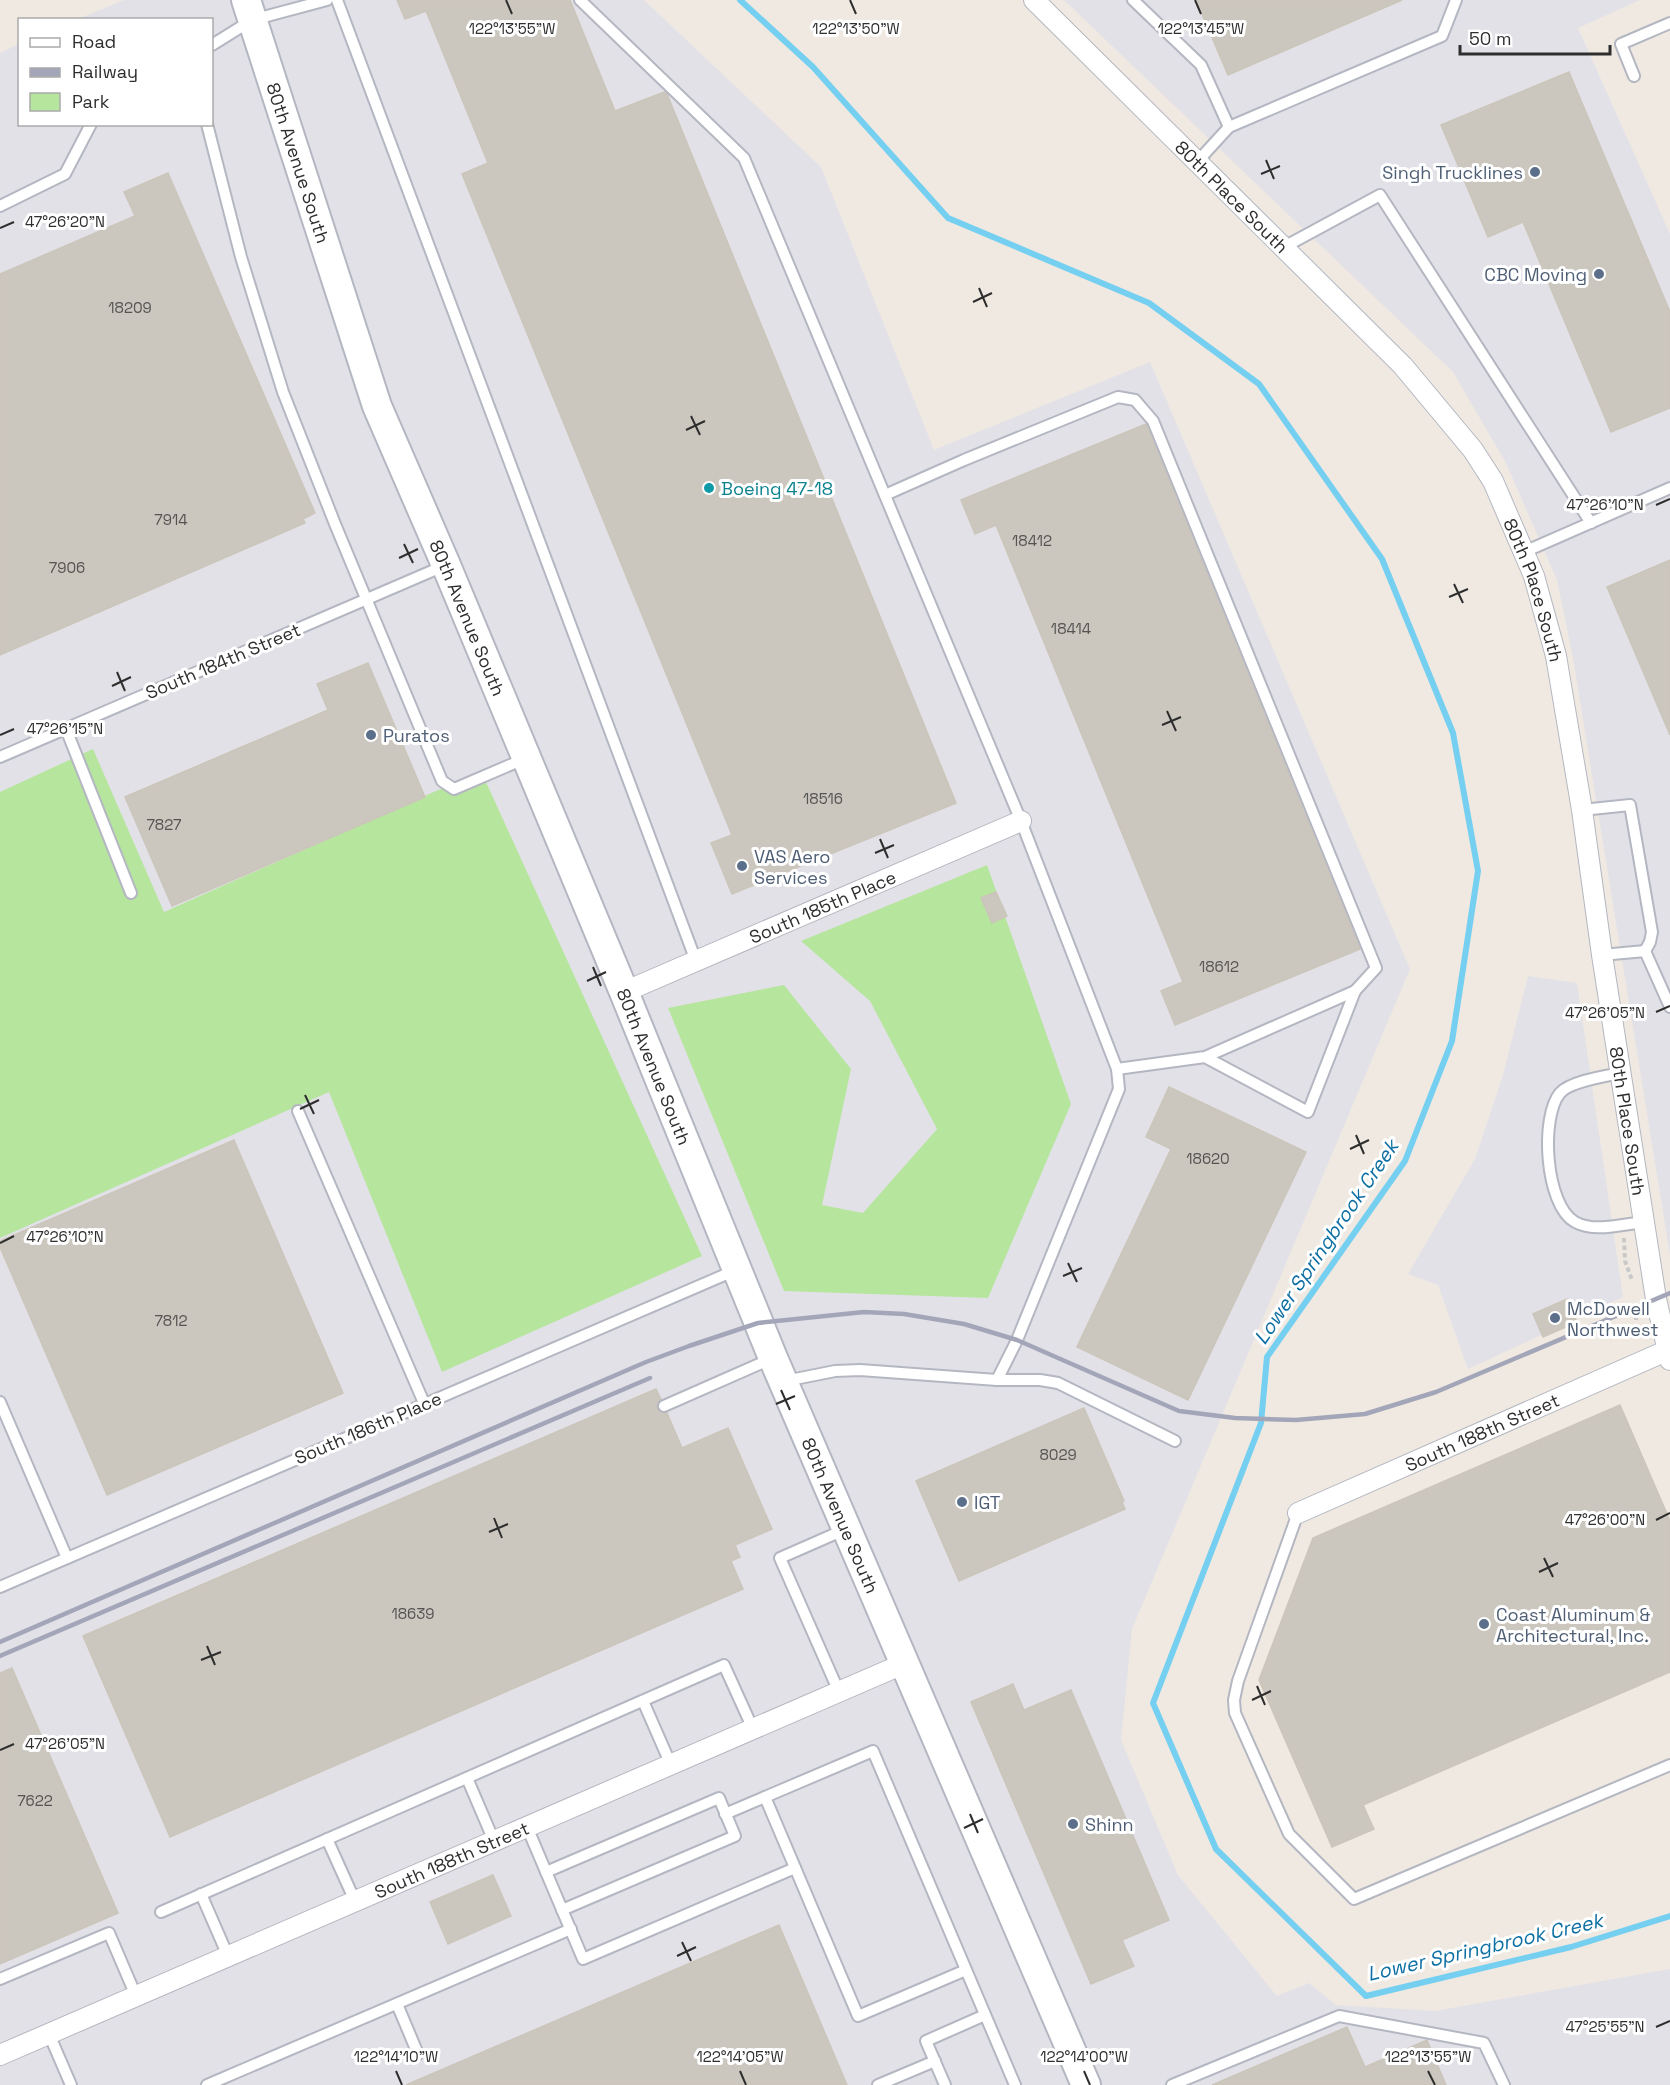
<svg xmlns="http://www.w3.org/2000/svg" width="1670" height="2085" viewBox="0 0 1670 2085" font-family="'Space Grotesk',sans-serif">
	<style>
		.industrial { fill: #e3e1e8 }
		.green { fill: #b6e59e }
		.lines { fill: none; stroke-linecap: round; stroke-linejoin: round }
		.stream { stroke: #75cff0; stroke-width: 6 }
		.building { fill: #cbc7bf; stroke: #cbc5ba; stroke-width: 1.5 }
		.lane-casing { stroke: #b4b7c1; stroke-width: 14 }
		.street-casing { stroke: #b4b7c1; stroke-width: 22 }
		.secondary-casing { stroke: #b4b7c1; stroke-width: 32 }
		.path { stroke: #c9c9c9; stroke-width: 4; stroke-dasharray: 4.5 3; stroke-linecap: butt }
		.lane { stroke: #fff; stroke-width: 10 }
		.street { stroke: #fff; stroke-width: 20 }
		.secondary { stroke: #fff; stroke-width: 28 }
		.rail { stroke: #a3a6b8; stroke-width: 4.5 }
		.ticks { fill: none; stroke: #2e2e2e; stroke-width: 2 }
		.service-dot { fill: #5c6f8a; stroke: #fff; stroke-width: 2 }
		.culture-dot { fill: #0f9aa8; stroke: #fff; stroke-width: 2 }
		.labels { text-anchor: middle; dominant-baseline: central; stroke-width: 6; stroke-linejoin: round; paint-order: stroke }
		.number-label { font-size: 15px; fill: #555452 }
		.street-label { font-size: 18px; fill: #2e2e2e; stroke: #fff }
		.service-label { font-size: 18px; fill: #4e5e75; stroke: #fff; text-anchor: start }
		.culture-label { font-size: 18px; fill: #0d838f; stroke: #fff; text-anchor: start }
		.water-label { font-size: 20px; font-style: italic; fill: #0d6fa3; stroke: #fff }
		.ticks-label { font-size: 15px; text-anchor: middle; fill: #2e2e2e; stroke: #fff; stroke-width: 6; stroke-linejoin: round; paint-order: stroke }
	</style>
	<rect width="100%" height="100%" fill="#efe9e1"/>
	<g class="industrial">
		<polygon points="124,0 644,0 821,167 934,450 1150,362 1410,969 1132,1629 1121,1740 1178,1875 1277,1996 1309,1983 1336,2005 1435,2011 1670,1969 1670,2085 0,2085 0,53 19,44 20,124 212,124 212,20 78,19"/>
		<polygon points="1064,0 1640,0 1578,28 1670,234 1670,1255 1573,658 1557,580 1506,463 1453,372"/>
		<polygon points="1528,976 1577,983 1623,1297 1468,1369 1438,1285 1408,1274 1475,1159 1503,1075"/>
	</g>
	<g class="green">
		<polygon points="93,749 164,912 481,771 702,1256 442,1372 329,1092 0,1238 0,792"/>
		<polygon points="987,865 1071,1104 988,1298 784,1291 668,1008 784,985 851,1069 822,1205 863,1213 937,1129 870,1001 801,941"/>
	</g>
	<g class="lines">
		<polyline class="stream" points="740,0 813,67 948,218 1149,303 1259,384 1382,559 1453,733 1478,871 1452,1041 1405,1161 1267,1357 1261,1423 1153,1703 1216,1849 1366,1996 1571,1947 1670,1916"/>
	</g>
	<g class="building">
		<polygon points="397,0 570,0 615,111 664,92 667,94 956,803 732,894 711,843 732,835 462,174 488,163 426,11 405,19"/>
		<polygon points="1196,0 1402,0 1228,75"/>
		<polygon points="1569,72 1670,312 1670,408 1611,432 1523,222 1488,237 1441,125"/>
		<polygon points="168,173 315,513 303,519 305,523 0,655 0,274 135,216 124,192"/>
		<polygon points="1146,424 1360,949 1175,1025 1161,991 1183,982 996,525 975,534 961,500"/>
		<polygon points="1670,560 1670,735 1607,587"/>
		<polygon points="368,663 425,797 172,906 125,797 328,710 317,684"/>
		<polygon points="996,892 1007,916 992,923 981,898"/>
		<polygon points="1169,1087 1306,1152 1188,1400 1077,1347 1171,1149 1146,1137"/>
		<polygon points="234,1140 343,1393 107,1495 0,1247 0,1241"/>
		<polygon points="1567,1299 1577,1322 1543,1337 1533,1314"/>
		<polygon points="656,1389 661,1399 658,1402 657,1408 660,1412 667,1413 682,1448 728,1428 772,1529 735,1545 740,1557 731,1561 743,1589 170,1837 83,1636"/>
		<polygon points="1620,1405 1670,1521 1670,1672 1363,1805 1374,1829 1332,1847 1259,1680 1313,1538"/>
		<polygon points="1084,1408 1124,1501 1122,1502 1125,1509 959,1581 916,1481"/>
		<polygon points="12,1668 118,1913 0,1964 0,1673"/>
		<polygon points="1013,1684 1024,1710 1071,1690 1169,1920 1122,1940 1134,1966 1091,1984 971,1702"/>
		<polygon points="493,1875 511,1916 448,1944 430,1902"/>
		<polygon points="779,1925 847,2085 406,2085"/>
		<polygon points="1347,2027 1365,2067 1427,2040 1446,2085 1212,2085"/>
	</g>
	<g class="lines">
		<defs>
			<g id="lane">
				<polyline points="337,0 696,961"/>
				<polyline points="580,0 744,158 1021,821 1117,1069 1119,1089 1017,1340 997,1380 860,1370 835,1371 785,1381"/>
				<polyline points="1133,0 1201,65 1229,127"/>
				<polyline points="212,45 252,20 327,0"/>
				<polyline points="1634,76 1621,44 1670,23"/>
				<polyline points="207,124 241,257 283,392 335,524 442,781 454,789 524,759"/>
				<polyline points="1197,162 1229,127 1442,36 1456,0"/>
				<polyline points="0,206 65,174 91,124"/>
				<polyline points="1284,247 1380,195 1591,523"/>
				<polyline points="885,495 964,460 1118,397 1135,400 1153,421 1376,968 1355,991"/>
				<polyline points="1524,552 1670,488"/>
				<polyline points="66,729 131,893"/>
				<polyline points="0,757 446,565"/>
				<polyline points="1582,810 1630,805 1652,932 1650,942 1645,951"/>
				<polyline points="1602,955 1645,951 1670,1007"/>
				<polyline points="1117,1069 1205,1057 1308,1112 1355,991 1205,1057"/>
				<path d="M1621,1073C1606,1076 1570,1081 1560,1093C1540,1117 1545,1205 1575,1222C1595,1233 1623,1224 1644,1222"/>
				<polyline points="298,1111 424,1403"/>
				<polyline points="997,1380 1040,1380 1058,1383 1175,1441"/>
				<polyline points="0,1402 67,1558"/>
				<polyline points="664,1406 773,1358"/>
				<polyline points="1298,1513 1238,1681 1234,1700 1235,1713 1289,1834 1354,1899 1670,1765"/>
				<polyline points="0,1587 736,1270"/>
				<polyline points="839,1692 780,1558 846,1529"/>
				<polyline points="643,1701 671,1765"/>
				<polyline points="467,1778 494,1841"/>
				<polyline points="765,1797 858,2016 966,1970"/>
				<polyline points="725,1814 873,1751 1015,2085"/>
				<polyline points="527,1827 583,1959 795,1868"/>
				<polyline points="327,1839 355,1901"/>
				<polyline points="546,1872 719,1798 735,1836 562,1910"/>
				<polyline points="201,1894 228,1956"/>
				<polyline points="161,1912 724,1665 753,1729"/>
				<polyline points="0,1979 109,1933 136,1996"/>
				<polyline points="397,2004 418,2054"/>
				<polyline points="49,2034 71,2085"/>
				<polyline points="207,2085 571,1929"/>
				<polyline points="878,2085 935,2061"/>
				<polyline points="945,2085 926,2041 985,2015"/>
				<polyline points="1172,2085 1339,2016 1484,2043 1504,2085"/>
			</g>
			<g id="street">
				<path id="s1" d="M1034,0L1403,366L1473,450L1493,481L1534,576L1556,656L1582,810L1602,955L1656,1299L1670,1360"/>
				<path id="s2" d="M624,992L1021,821"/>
				<path id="s3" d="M1298,1513L1666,1351"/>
				<path id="s4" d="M0,2055L903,1664"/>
			</g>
			<g id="secondary">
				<path id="s5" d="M246,0L377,406L446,565L624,992L773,1358L1086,2085"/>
			</g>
		</defs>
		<use href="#lane" class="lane-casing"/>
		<use href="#street" class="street-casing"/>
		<use href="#secondary" class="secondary-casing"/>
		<g class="path">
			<polyline points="1624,1238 1625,1261 1632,1280"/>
			<polyline points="1636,1320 1636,1305"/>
		</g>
		<use href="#lane" class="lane"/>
		<use href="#street" class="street"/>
		<use href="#secondary" class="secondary"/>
		<g class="rail">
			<polyline points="0,1642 646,1362 689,1346 758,1323 864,1312 904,1314 964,1324 1017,1340 1179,1411 1235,1418 1296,1420 1365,1414 1436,1392 1670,1293"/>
			<polyline points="0,1656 650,1378"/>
		</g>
	</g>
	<path class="ticks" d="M506,0L512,14M850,0L856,14M1195,0L1201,14M1266,160L1274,179M1261,174L1280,166M0,228L14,222M979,288L987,307M973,302L992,293M691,416L700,435M686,430L705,421M1656,505L1670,499M404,544L413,563M399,558L418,549M1454,584L1463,603M1449,597L1468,589M117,672L125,691M112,686L131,677M1167,711L1176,731M1162,725L1181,717M0,735L14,729M880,839L888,858M875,853L894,845M593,967L601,986M587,981L606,972M1656,1012L1670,1006M305,1095L314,1114M300,1109L319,1100M1356,1135L1364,1154M1350,1149L1369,1140M0,1243L14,1236M1068,1263L1077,1282M1063,1276L1082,1268M781,1390L790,1410M776,1404L795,1396M494,1518L502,1538M1656,1520L1670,1513M489,1532L508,1524M1544,1558L1553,1577M1539,1572L1558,1563M207,1646L215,1665M201,1660L221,1652M1257,1686L1265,1705M1252,1700L1271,1691M0,1750L14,1744M970,1814L978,1833M964,1828L983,1819M682,1942L691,1961M677,1956L696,1947M1656,2027L1670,2021M396,2071L402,2085M740,2071L746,2085M1084,2071L1090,2085M1428,2071L1435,2085"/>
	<g class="service-dot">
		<circle cx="1535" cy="172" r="6"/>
		<circle cx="1599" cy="274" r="6"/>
		<circle cx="371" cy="735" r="6"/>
		<circle cx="742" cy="866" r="6"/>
		<circle cx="1555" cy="1318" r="6"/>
		<circle cx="962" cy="1502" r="6"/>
		<circle cx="1484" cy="1624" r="6"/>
		<circle cx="1073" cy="1824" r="6"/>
	</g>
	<circle class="culture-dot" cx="709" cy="488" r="6"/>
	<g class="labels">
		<g class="number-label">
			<text x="130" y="307">18209</text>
			<text x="171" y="519">7914</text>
			<text x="1032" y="540">18412</text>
			<text x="67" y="567">7906</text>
			<text x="1071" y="628">18414</text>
			<text x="823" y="798">18516</text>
			<text x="164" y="824">7827</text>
			<text x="1219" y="966">18612</text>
			<text x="1208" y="1158">18620</text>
			<text x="171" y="1320">7812</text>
			<text x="1058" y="1454">8029</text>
			<text x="413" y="1613">18639</text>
			<text x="35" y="1800">7622</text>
		</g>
		<g class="street-label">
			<text stroke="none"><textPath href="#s5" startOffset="171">80th Avenue South</textPath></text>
			<text stroke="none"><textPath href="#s1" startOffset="279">80th Place South</textPath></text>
			<text stroke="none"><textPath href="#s1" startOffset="783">80th Place South</textPath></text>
			<text stroke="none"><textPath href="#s5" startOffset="657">80th Avenue South</textPath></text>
			<text transform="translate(223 661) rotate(-23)">South 184th Street</text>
			<text stroke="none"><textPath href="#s2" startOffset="216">South 185th Place</textPath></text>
			<text stroke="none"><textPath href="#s5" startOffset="1143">80th Avenue South</textPath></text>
			<text stroke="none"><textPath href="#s1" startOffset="1323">80th Place South</textPath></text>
			<text transform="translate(368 1428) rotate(-23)">South 186th Place</text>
			<text stroke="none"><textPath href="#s3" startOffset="201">South 188th Street</textPath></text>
			<text stroke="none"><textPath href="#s5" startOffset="1629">80th Avenue South</textPath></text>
			<text stroke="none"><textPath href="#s4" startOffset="492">South 188th Street</textPath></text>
		</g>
		<g class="service-label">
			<text x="1523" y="172" text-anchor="end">Singh Trucklines</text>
			<text x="1587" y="274" text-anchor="end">CBC Moving</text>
			<text x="383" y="735">Puratos</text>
			<text x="754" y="856">VAS Aero<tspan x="754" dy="21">Services</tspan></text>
			<text x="1567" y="1308">McDowell<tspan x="1567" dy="21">Northwest</tspan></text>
			<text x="974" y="1502">IGT</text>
			<text x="1496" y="1614">Coast Aluminum &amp;<tspan x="1496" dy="21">Architectural, Inc.</tspan></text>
			<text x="1085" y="1824">Shinn</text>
		</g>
		<g class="culture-label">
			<text x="721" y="488">Boeing 47-18</text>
		</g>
		<g class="water-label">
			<text transform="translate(1326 1242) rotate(-56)">Lower Springbrook Creek</text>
			<text transform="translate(1485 1947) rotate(-13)">Lower Springbrook Creek</text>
		</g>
	</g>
	<g class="ticks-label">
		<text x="856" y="34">122°13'50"W</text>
		<text x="1201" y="34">122°13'45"W</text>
		<text x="512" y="34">122°13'55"W</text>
		<text x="65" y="227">47°26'20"N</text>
		<text x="1605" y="510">47°26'10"N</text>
		<text x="65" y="734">47°26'15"N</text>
		<text x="1605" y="1018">47°26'05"N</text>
		<text x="65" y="1242">47°26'10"N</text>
		<text x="1605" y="1525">47°26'00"N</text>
		<text x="65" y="1749">47°26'05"N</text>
		<text x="1605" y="2032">47°25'55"N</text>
		<text x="396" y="2062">122°14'10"W</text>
		<text x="740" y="2062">122°14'05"W</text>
		<text x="1084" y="2062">122°14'00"W</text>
		<text x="1428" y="2062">122°13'55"W</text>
	</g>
	<rect x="18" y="18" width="195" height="108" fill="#ffffff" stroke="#ababab" stroke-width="1.5"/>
	<rect x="30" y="38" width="30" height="9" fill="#ffffff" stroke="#ababab" stroke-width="1.5"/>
	<text x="72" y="48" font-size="18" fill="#2e2e2e">Road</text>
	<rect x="30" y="68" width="30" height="9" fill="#a3a6b8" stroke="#ababab" stroke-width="1.5"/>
	<text x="72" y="78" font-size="18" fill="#2e2e2e">Railway</text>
	<rect x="30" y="93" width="30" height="18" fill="#b6e59e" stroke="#ababab" stroke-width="1.5"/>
	<text x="72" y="108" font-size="18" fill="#2e2e2e">Park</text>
	<path d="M1460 45v9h150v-9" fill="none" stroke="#2e2e2e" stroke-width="3"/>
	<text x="1469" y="45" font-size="18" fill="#2e2e2e" stroke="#ffffff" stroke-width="4.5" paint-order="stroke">50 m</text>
</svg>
